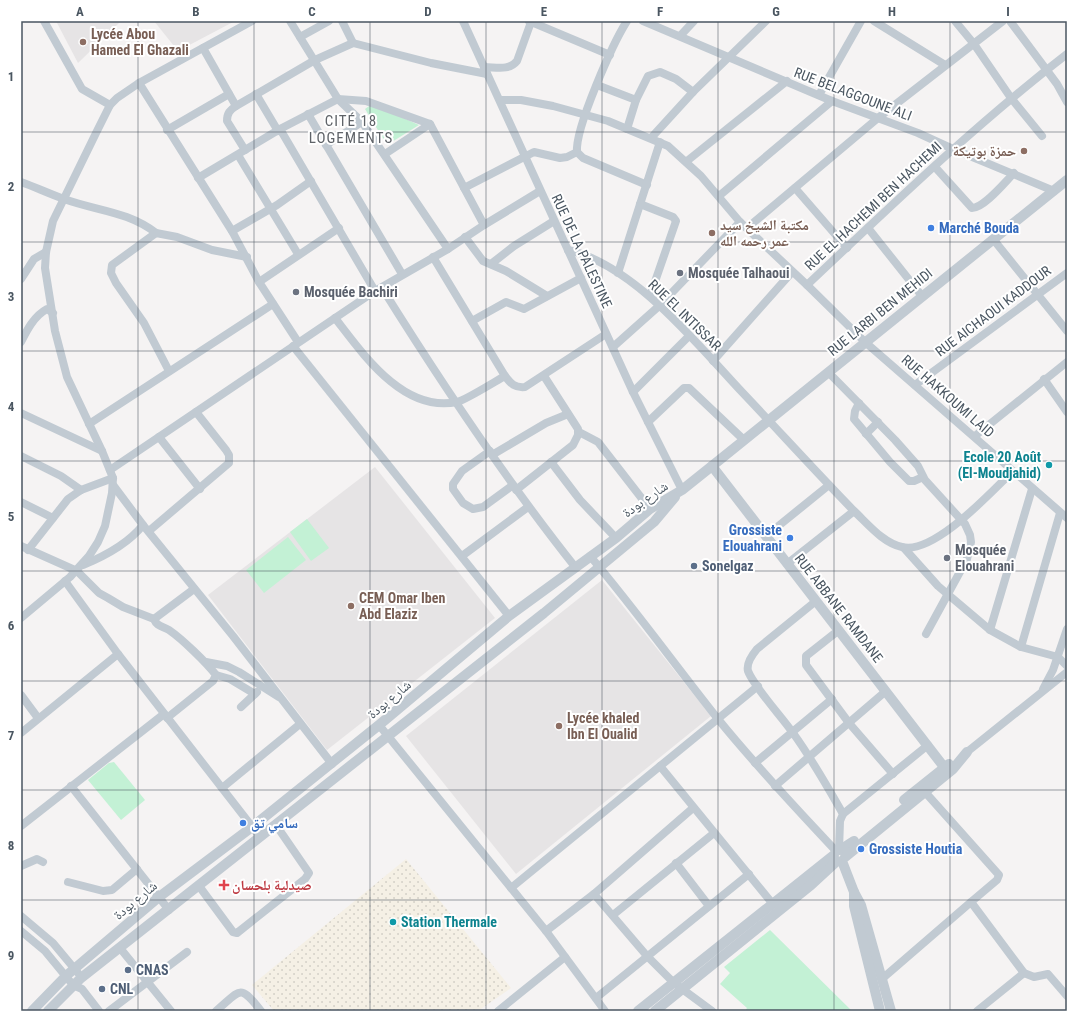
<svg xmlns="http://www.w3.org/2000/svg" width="1088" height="1032" viewBox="0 0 1088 1032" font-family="'Roboto Condensed','Noto Naskh Arabic',sans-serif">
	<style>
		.education { fill: #e6e4e5 }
		.green { fill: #c3f1d5 }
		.sand { fill: url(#sand-dots) }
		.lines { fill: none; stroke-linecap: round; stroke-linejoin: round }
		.minor { stroke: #c1cad2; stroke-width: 8 }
		.tertiary { stroke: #c1cad2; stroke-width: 10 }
		.grid { fill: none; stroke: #4a5661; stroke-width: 1; stroke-opacity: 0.55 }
		.education-dot { fill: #8d6e63; stroke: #fff; stroke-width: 1.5 }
		.shop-dot { fill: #3f7fe0; stroke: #fff; stroke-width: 1.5 }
		.worship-dot { fill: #6b7280; stroke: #fff; stroke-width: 1.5 }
		.culture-dot { fill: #0f9aa8; stroke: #fff; stroke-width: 1.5 }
		.service-dot { fill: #5c6f8a; stroke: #fff; stroke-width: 1.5 }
		.health-dot { fill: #e0444e; stroke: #fff; stroke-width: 1.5 }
		.labels { text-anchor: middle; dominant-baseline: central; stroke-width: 4; stroke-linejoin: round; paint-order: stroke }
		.education-label { font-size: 14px; font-weight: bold; fill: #785e54; stroke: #fff; text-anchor: start }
		.street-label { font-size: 14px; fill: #4a5661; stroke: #fff }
		.shop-label { font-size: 14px; font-weight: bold; fill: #366cbe; stroke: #fff; text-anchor: start }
		.worship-label { font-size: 14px; font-weight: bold; fill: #5b616d; stroke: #fff; text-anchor: start }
		.culture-label { font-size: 14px; font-weight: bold; fill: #0d838f; stroke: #fff; text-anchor: end }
		.service-label { font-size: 14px; font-weight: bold; fill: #4e5e75; stroke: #fff; text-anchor: start }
		.health-label { font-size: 14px; font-weight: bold; fill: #be3a42; stroke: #fff; text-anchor: start }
		.neighbourhood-label { font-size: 15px; letter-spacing: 1px; fill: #5f6368; stroke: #fff }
		.neatline { fill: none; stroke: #4a5661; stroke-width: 1.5 }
		.grid-label { font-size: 13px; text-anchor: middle; font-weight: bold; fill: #4a5661 }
	</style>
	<defs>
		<pattern id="sand-dots" width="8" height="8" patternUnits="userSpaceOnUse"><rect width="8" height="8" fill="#f5f0e5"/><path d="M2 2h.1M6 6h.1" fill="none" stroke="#d4d0c7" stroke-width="1.8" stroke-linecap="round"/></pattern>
	</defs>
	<rect width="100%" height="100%" fill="#f5f3f3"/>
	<g class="education">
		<polygon points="56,21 121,21 78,63"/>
		<polygon points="154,21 235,21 178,51"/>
		<polygon points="375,467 495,618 327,750 208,595"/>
		<polygon points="602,580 711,716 516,874 406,736"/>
	</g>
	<g class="green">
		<polygon points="372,104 419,125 387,145 365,109"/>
		<polygon points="307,519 329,548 311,561 290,532"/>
		<polygon points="288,537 306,560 264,593 246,570"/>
		<polygon points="114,762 145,800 121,820 88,780 109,763"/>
		<polygon points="770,930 852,1011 745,1011 747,1008 720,984 730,973 724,967"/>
	</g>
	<polygon class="sand" points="406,859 511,988 478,1011 274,1011 252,985"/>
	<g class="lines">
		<g class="minor">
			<polyline points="44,21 82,89 110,105"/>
			<polyline points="290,21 338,99 362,122 448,249"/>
			<polyline points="342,21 353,43"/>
			<polyline points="463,21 633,392 682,490"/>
			<polyline points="529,21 610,55"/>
			<path d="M627,21C613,43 575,128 577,152L583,158L647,185"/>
			<polyline points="643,21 832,101 918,133 953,149 1054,191"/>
			<polyline points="874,21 945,65"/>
			<polyline points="955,21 974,44 1011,98 1042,136"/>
			<polyline points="1010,21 1057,84 1067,102"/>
			<polyline points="680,36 694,21"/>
			<polyline points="300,37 329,21"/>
			<polyline points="203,48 236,106 315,60 353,43 431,63 487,74"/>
			<path d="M484,67C496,67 509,71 517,61L531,22"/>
			<polyline points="139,83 232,231 259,282 298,342"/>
			<polyline points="597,85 636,100 648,76 660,72 676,79 693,92"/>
			<polyline points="256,94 278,131"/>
			<polyline points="819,95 861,21"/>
			<polyline points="500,100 521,100 553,106 608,121 668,146 701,176 740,222 807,285 865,342 1067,518"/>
			<path d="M236,106C230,110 227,113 227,121L245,150"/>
			<polyline points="308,114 402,274"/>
			<polyline points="280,129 338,99 366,101 430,124 484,225"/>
			<polyline points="627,129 636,100"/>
			<polyline points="167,130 229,94"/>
			<polyline points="651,138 693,92 766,21"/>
			<polyline points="326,145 362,122"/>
			<polyline points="385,154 430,124"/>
			<polyline points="238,155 298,254"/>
			<polyline points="687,161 787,81"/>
			<path d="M935,167L972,208C984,208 1005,182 1014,173"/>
			<polyline points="198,178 280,129 375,291"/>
			<path d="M21,182C35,187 50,194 64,199C97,211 127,211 156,233"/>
			<polyline points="464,188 534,152 560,158 567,157 577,152"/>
			<polyline points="795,188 847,248"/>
			<polyline points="719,196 832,101"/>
			<polyline points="640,204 673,217 676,221 650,296"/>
			<polyline points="747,228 878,118 1003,21"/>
			<polyline points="868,228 922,296"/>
			<polyline points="232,231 277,205 311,181"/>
			<polyline points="465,237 483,261 506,271 547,296"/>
			<polyline points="993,239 1067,331"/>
			<path d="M568,250C634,265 696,343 742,392C779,431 816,472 854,511C868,524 883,543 902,547C934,555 991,492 1012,472"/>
			<path d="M433,257L505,376C511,384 515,388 525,387L606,334"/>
			<polyline points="491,264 514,246 554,221"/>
			<polyline points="618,273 660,142"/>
			<polyline points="21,279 34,259 46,252"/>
			<polyline points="259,282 339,228"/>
			<path d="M807,285C892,205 975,125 1067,54"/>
			<path d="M382,288C442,384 505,479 576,568"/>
			<path d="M335,318C363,354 403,413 457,402C464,401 496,381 505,376"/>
			<polyline points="472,321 506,302 524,309 581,278"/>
			<path d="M21,342C27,330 34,316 47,309L53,313"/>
			<polyline points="293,346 509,616"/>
			<polyline points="613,347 659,306 740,222"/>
			<polyline points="713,361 792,272"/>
			<polyline points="169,371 144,323 116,283 111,273 112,265 156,233 177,237 212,250 247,257"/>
			<polyline points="828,372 895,440 918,466 925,480 965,524 970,535 971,542 967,559 926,634"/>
			<polyline points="1044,379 1067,412"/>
			<polyline points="915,385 1067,273"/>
			<polyline points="633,392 689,336"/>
			<polyline points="859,403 855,411 854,419 890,462 909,481 914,481 923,477"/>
			<polyline points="21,413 102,451"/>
			<polyline points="648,422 684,388 689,388 744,440"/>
			<polyline points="89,424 273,304"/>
			<polyline points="579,432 598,442 650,509"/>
			<polyline points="866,434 878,422"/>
			<polyline points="975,436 1067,362"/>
			<polyline points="159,437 200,489"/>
			<polyline points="490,451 462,471 453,484 453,489 463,503 473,509 483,507 513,485"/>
			<polyline points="492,455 546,423 568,414"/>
			<polyline points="21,456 61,476 81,490"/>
			<polyline points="551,462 580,500 616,538"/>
			<polyline points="110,470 375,291 448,249 484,225 540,191"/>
			<polyline points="516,490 573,445 578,435 578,429 544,376"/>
			<polyline points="21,502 53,518"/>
			<polyline points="143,525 233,636 332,764"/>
			<polyline points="149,531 229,463 229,455 226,450 196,412"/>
			<polyline points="766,536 829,485"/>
			<polyline points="21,546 77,571 99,593 108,598 123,607 154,619"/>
			<polyline points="904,548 938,586 990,630 1021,647 1058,657 1067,666"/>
			<polyline points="28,550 68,499 81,490 113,478"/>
			<polyline points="462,556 528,507"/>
			<path d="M590,556C635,609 675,665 718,719C755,765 796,808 836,851"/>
			<polyline points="787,564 854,511"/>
			<path d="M83,565C105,556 128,544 143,525L113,485"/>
			<polyline points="65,581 118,654 260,837"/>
			<path d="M816,601L757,649C752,655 746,663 748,671C754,687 782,717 793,733C812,759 827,786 843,814L840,821L839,850"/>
			<polyline points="21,618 70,577 89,556 98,542 105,526 112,493 113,478 102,451 67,377 55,331 45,268 46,252 53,221 97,131 110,105 117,98 139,83 252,21"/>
			<polyline points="839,630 806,656 806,665 849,723 893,774"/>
			<polyline points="990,630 1032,489"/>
			<polyline points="1021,647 1060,513"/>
			<polyline points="206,662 227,666 239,672 279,697"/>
			<polyline points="216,675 230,679 255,694"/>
			<polyline points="1043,689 1053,670 1067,629"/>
			<polyline points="21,695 38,718"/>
			<polyline points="241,707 257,692"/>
			<path d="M167,718L213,681L216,675C206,662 182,639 169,630C163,626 157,627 154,619L194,589"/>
			<polyline points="379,725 546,931 605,1011"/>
			<polyline points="21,733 118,654"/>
			<polyline points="967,752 1067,672"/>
			<polyline points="755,763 832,699"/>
			<polyline points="660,766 772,903"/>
			<polyline points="71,786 169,910"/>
			<polyline points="775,786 886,691"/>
			<polyline points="222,788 300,724"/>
			<polyline points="925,792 999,875 997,880 971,902 1024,973 1034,977 1048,974 1067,996"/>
			<polyline points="843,814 928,745"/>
			<polyline points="21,826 164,714"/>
			<polyline points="676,863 709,906"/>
			<polyline points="21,866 37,859 43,862"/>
			<polyline points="68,882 103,891 112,890 137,869"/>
			<polyline points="199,886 233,932 237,933 305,879 309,873 276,825"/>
			<polyline points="511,888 758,686"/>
			<polyline points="594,894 647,956 674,983 712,1011"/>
			<polyline points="613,915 714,833"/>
			<polyline points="21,916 53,943 78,973"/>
			<polyline points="21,931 45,951 73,985 82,989 99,1011"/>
			<polyline points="546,931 594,894 693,808"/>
			<polyline points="120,948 171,1011"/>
			<polyline points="883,978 971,902"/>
			<polyline points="596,998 749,874"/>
			<polyline points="109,1011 187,952"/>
			<path d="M216,1011C241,990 239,983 261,1011"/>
			<polyline points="498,1011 565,957"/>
			<polyline points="977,1011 1024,973"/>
		</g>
		<g class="tertiary">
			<polyline points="712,466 944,767"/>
			<polyline points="904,800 949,764"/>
			<polyline points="840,850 854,841"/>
			<polyline points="845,857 953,769 967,752"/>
			<polyline points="842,861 854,892 861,905 891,1011"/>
			<polyline points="854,892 854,906 880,1011"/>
			<polyline points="32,1011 67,975 159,897 252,827 379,725 509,616 616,538 650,509 682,490 712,466 1067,180"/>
			<polyline points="48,1011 81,978 544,613 654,522 675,497"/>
			<polyline points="638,1011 834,855"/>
			<polyline points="655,1011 811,885 837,861"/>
		</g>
	</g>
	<path class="grid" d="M138,21V1011M254,21V1011M370,21V1011M486,21V1011M602,21V1011M718,21V1011M834,21V1011M950,21V1011M21,132H1067M21,242H1067M21,351H1067M21,461H1067M21,571H1067M21,681H1067M21,790H1067M21,900H1067"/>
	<g class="education-dot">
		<circle cx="83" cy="42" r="4"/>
		<circle cx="1024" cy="151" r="4"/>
		<circle cx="712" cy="233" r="4"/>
		<circle cx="351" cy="606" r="4"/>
		<circle cx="559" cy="726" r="4"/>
	</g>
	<g class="shop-dot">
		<circle cx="931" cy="228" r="4"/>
		<circle cx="790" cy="538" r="4"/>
		<circle cx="243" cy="823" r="4"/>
		<circle cx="861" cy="849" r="4"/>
	</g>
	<g class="worship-dot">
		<circle cx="680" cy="273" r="4"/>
		<circle cx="296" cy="292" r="4"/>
		<circle cx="947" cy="558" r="4"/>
	</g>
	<g class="culture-dot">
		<circle cx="1049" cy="465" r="4"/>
		<circle cx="393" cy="922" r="4"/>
	</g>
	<g class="service-dot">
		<circle cx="694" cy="566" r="4"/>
		<circle cx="128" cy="970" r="4"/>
		<circle cx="102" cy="989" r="4"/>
	</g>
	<path class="health-dot" d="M222 879h4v4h4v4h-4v4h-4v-4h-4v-4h4z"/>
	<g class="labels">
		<g class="education-label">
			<text x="91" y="34">Lycée Abou<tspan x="91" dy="16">Hamed El Ghazali</tspan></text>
			<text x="1016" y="151" text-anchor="end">حمزة بوتيكة</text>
			<text x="720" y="225">مكتبة الشيخ سيد<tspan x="720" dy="16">عمر رحمه الله</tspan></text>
			<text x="359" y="598">CEM Omar Iben<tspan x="359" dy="16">Abd Elaziz</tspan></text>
			<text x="567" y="718">Lycée khaled<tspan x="567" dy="16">Ibn El Oualid</tspan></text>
		</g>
		<g class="street-label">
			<text transform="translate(853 94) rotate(21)">RUE BELAGGOUNE ALI</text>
			<text transform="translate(873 206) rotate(-43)">RUE EL HACHEMI BEN HACHEMI</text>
			<text transform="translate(582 251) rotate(65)">RUE DE LA PALESTINE</text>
			<text transform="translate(993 311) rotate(-37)">RUE AICHAOUI KADDOUR</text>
			<text transform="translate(880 312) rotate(-39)">RUE LARBI BEN MEHIDI</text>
			<text transform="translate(685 315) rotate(44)">RUE EL INTISSAR</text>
			<text transform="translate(948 396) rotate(41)">RUE HAKKOUMI LAID</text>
			<text transform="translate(645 499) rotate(-35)">شارع بودة</text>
			<text transform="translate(839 608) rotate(52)">RUE ABBANE RAMDANE</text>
			<text transform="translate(389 699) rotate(-40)">شارع بودة</text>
			<text transform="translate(135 900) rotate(-40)">شارع بودة</text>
		</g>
		<g class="shop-label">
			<text x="939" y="228">Marché Bouda</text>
			<text x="782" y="530" text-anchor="end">Grossiste<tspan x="782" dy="16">Elouahrani</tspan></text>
			<text x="251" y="823">سامي تق</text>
			<text x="869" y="849">Grossiste Houtia</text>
		</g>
		<g class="worship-label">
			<text x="688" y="273">Mosquée Talhaoui</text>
			<text x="304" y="292">Mosquée Bachiri</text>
			<text x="955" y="550">Mosquée<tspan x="955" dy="16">Elouahrani</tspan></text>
		</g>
		<g class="culture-label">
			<text x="1041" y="457">Ecole 20 Août<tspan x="1041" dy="16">(El-Moudjahid)</tspan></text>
			<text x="401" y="922" text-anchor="start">Station Thermale</text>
		</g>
		<g class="service-label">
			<text x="702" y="566">Sonelgaz</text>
			<text x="136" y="970">CNAS</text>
			<text x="110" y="989">CNL</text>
		</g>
		<g class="health-label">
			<text x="232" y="885">صيدلية بلحسان</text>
		</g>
		<g class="neighbourhood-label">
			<text x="351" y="121">CITÉ 18<tspan x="351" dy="17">LOGEMENTS</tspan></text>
		</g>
	</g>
	<rect width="1088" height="1032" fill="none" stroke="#ffffff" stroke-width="44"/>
	<rect x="22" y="22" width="1044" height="988" class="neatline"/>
	<g class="grid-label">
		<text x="80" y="16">A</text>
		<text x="196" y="16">B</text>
		<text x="312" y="16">C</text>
		<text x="428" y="16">D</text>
		<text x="544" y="16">E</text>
		<text x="660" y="16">F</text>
		<text x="776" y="16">G</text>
		<text x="892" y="16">H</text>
		<text x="1008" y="16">I</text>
		<text x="11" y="81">1</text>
		<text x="11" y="191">2</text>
		<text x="11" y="301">3</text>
		<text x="11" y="411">4</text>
		<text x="11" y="521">5</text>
		<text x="11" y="630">6</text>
		<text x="11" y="740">7</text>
		<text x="11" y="850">8</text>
		<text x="11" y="960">9</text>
	</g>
</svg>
